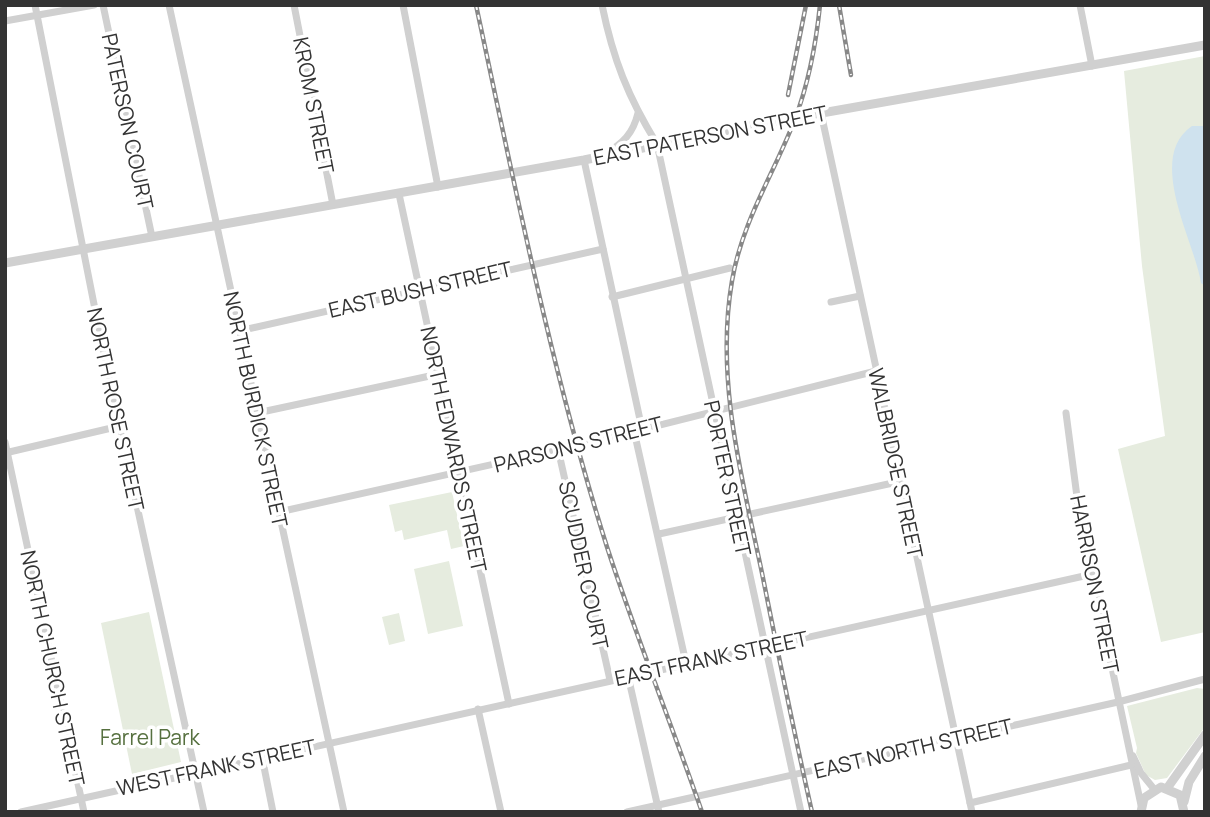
<svg xmlns="http://www.w3.org/2000/svg" width="1210" height="817" viewBox="0 0 1210 817" font-family="Manrope,sans-serif">
	<style>
		.green { fill: #e6ecdf }
		.water { fill: #cfe2ee }
		.lines { fill: none; stroke-linecap: round; stroke-linejoin: round }
		.minor { stroke: #d0d0d0; stroke-width: 7 }
		.tertiary { stroke: #d0d0d0; stroke-width: 9 }
		.rail-casing { stroke: #888; stroke-width: 4.5 }
		.rail { stroke: #fff; stroke-width: 2; stroke-dasharray: 5; stroke-linecap: butt }
		.labels { text-anchor: middle; dominant-baseline: central; stroke-width: 7; stroke-linejoin: round; paint-order: stroke }
		.street-label { font-size: 21px; fill: #333; stroke: #fff }
		.park-label { font-size: 21px; fill: #56703f; stroke: #fff }
	</style>
	<rect width="100%" height="100%" fill="#fff"/>
	<g class="green">
		<polygon points="1205,56 1205,632 1161,642 1118,449 1165,436 1142,266 1124,71"/>
		<polygon points="452,492 464,546 451,549 447,530 404,540 402,530 395,532 389,505"/>
		<polygon points="449,561 463,626 428,634 414,569"/>
		<polygon points="149,612 181,762 132,774 101,623"/>
		<polygon points="399,613 405,641 389,645 382,617"/>
		<polygon points="1197,688 1205,689 1205,727 1167,778 1155,780 1146,775 1136,753 1137,748 1127,706"/>
	</g>
	<path class="water" d="M1192,126H1205V286L1201,283C1195,242 1145,158 1192,126Z"/>
	<g class="lines">
		<g class="minor">
			<polyline points="35,5 105,360 204,812"/>
			<polyline points="103,5 152,237"/>
			<polyline points="169,5 344,812"/>
			<polyline points="294,5 333,205"/>
			<polyline points="403,5 438,187"/>
			<path d="M602,5C613,59 628,97 657,144L801,812"/>
			<polyline points="1080,5 1092,66"/>
			<polyline points="5,21 94,5"/>
			<polyline points="821,113 972,812"/>
			<path d="M605,154C623,143 633,134 638,113"/>
			<polyline points="584,160 642,429"/>
			<polyline points="399,194 509,704"/>
			<polyline points="612,297 730,268"/>
			<polyline points="831,302 860,296"/>
			<polyline points="239,331 603,249"/>
			<polyline points="257,413 439,374"/>
			<polyline points="1066,413 1079,512 1141,805"/>
			<polyline points="634,431 686,663"/>
			<polyline points="5,442 84,812"/>
			<polyline points="558,449 610,680"/>
			<polyline points="5,453 120,426"/>
			<polyline points="279,512 584,444 876,371"/>
			<polyline points="659,534 902,481"/>
			<polyline points="628,676 659,812"/>
			<polyline points="478,709 501,812"/>
			<polyline points="1133,756 1141,773 1154,789"/>
			<polyline points="262,757 273,812"/>
			<polyline points="970,803 1131,765"/>
			<polyline points="21,812 1093,574"/>
			<polyline points="627,812 1118,702 1205,679"/>
		</g>
		<g class="tertiary">
			<polyline points="5,263 584,160 760,124 1205,45"/>
			<polyline points="1168,787 1205,735"/>
			<polyline points="1184,802 1189,782 1205,756"/>
			<polyline points="1141,812 1144,798 1161,787 1180,795 1184,812"/>
		</g>
		<defs>
			<g id="rail">
				<path d="M476,5C515,186 551,370 607,547C636,636 671,723 702,812"/>
				<polyline points="839,5 851,75"/>
				<polyline points="788,95 806,5"/>
				<path d="M812,812C794,733 778,653 762,573C742,478 715,379 732,281C742,221 774,174 795,119C809,82 816,44 820,5"/>
			</g>
		</defs>
		<use href="#rail" class="rail-casing"/>
		<use href="#rail" class="rail"/>
	</g>
	<g class="labels">
		<g class="street-label">
			<text transform="translate(314 105) rotate(79)">KROM STREET</text>
			<text transform="translate(128 121) rotate(78)">PATERSON COURT</text>
			<text transform="translate(710 135) rotate(-11)">EAST PATERSON STREET</text>
			<text transform="translate(420 289) rotate(-13)">EAST BUSH STREET</text>
			<text transform="translate(116 409) rotate(78)">NORTH ROSE STREET</text>
			<text transform="translate(256 409) rotate(78)">NORTH BURDICK STREET</text>
			<text transform="translate(578 444) rotate(-14)">PARSONS STREET</text>
			<text transform="translate(454 449) rotate(78)">NORTH EDWARDS STREET</text>
			<text transform="translate(896 463) rotate(78)">WALBRIDGE STREET</text>
			<text transform="translate(728 478) rotate(78)">PORTER STREET</text>
			<text transform="translate(584 565) rotate(78)">SCUDDER COURT</text>
			<text transform="translate(1095 584) rotate(79)">HARRISON STREET</text>
			<text transform="translate(711 658) rotate(-12)">EAST FRANK STREET</text>
			<text transform="translate(53 668) rotate(78)">NORTH CHURCH STREET</text>
			<text transform="translate(913 748) rotate(-13)">EAST NORTH STREET</text>
			<text transform="translate(216 767) rotate(-12)">WEST FRANK STREET</text>
		</g>
		<g class="park-label">
			<text x="150" y="737">Farrel Park</text>
		</g>
	</g>
	<rect width="1210" height="817" fill="none" stroke="#333333" stroke-width="14"/>
</svg>
